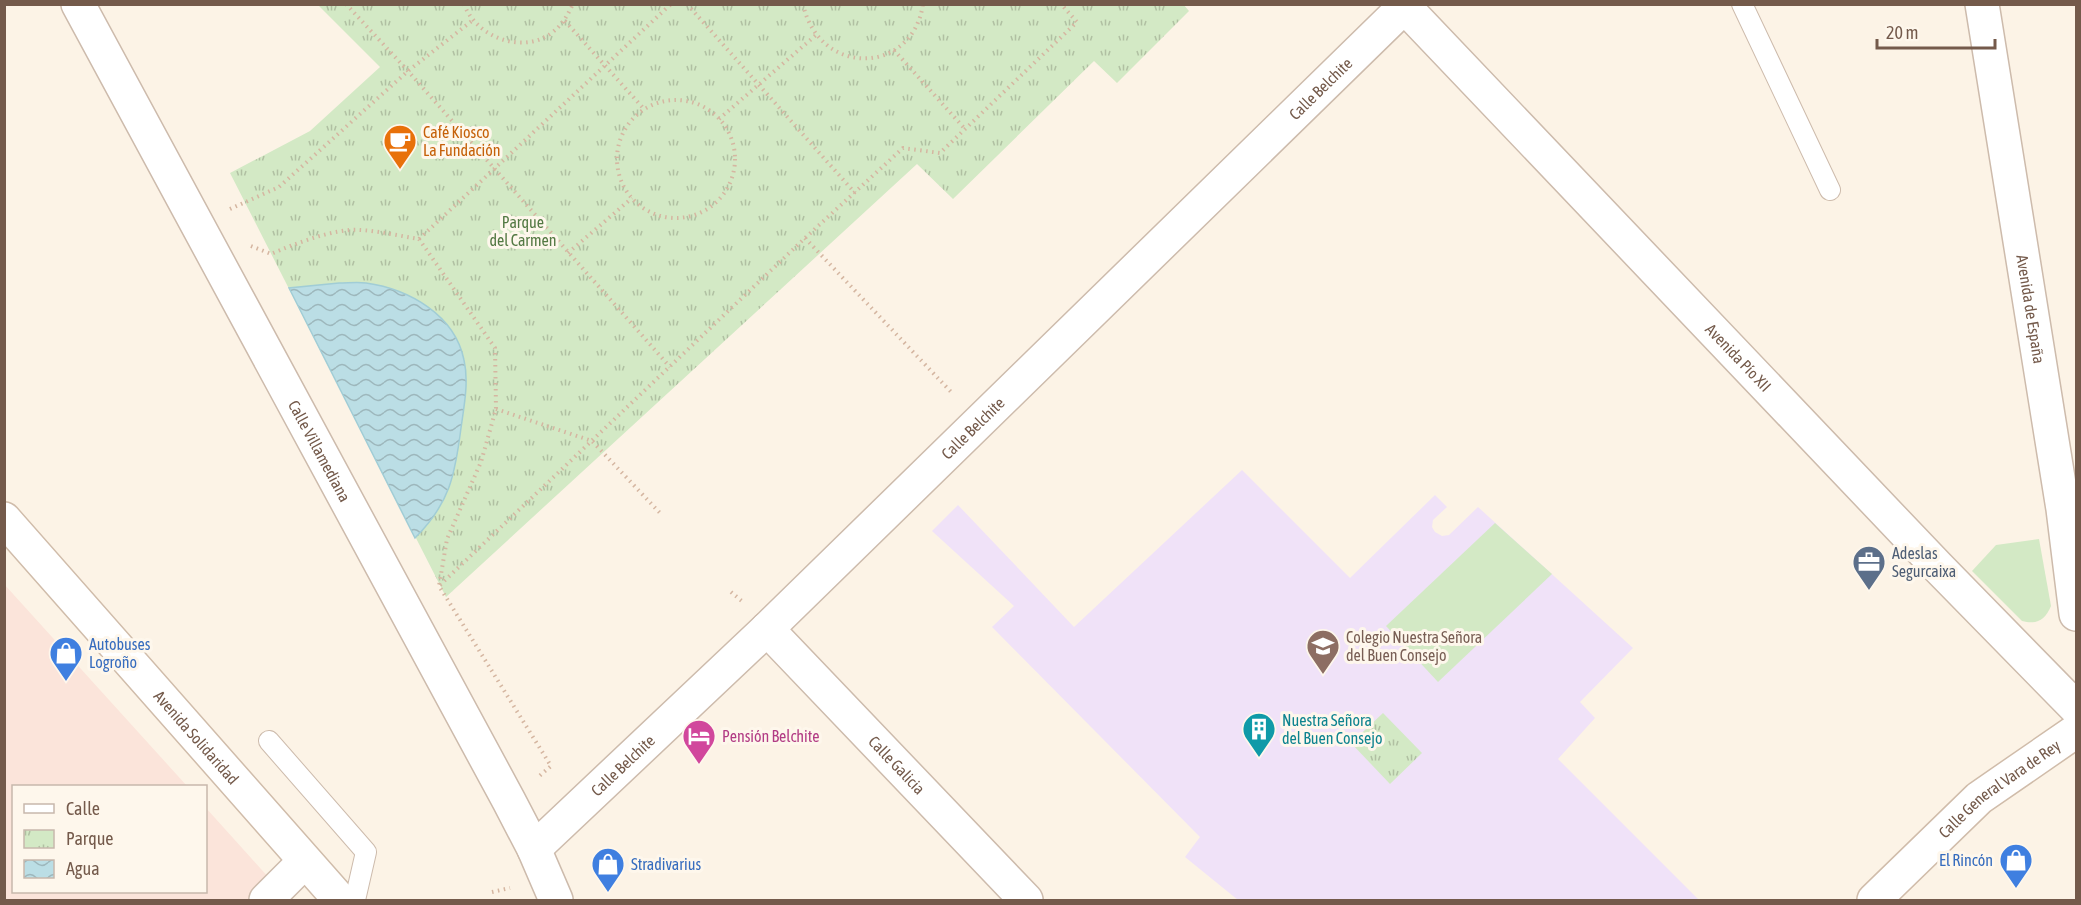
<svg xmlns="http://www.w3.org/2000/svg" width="2081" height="905" viewBox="0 0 2081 905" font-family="'Asap Condensed',sans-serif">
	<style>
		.commercial { fill: #fbe4da }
		.education { fill: #f0e2f8 }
		.green { fill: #d3e9c5 }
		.park { fill: url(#park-tufts) }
		.water { fill: url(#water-waves); stroke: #a1cdd6; stroke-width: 1.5 }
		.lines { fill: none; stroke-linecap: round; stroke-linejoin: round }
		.lane-casing { stroke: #cdbbac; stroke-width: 22 }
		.street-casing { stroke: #cdbbac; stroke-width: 36 }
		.secondary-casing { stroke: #d0bcaa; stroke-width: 36 }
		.path { stroke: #d5b6a1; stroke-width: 4; stroke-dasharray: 1.5 4.5; stroke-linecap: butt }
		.lane { stroke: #fff; stroke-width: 20 }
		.street { stroke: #fff; stroke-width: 33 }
		.secondary { stroke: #fff; stroke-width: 33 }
		.labels { text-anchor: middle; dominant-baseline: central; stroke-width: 6; stroke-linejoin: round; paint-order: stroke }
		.street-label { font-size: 16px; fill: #745a4b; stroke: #fef7ec }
		.food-label { font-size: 16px; fill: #c56008; stroke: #fef7ec; text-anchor: start }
		.park-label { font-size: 16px; fill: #537943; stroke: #fef7ec }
		.service-label { font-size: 16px; fill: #4e5e75; stroke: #fef7ec; text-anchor: start }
		.education-label { font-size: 16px; fill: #785e54; stroke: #fef7ec; text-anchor: start }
		.shop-label { font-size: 16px; fill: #366cbe; stroke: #fef7ec; text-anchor: start }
		.culture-label { font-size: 16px; fill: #0d838f; stroke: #fef7ec; text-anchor: start }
		.hotel-label { font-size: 16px; fill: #b23c85; stroke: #fef7ec; text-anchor: start }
	</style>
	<defs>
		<pattern id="park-tufts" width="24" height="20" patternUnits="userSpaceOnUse" patternTransform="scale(1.5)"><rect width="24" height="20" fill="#d3e9c5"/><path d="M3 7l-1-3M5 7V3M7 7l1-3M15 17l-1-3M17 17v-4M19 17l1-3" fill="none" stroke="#b0c0a2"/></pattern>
		<pattern id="water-waves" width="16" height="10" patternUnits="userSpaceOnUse" patternTransform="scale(1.5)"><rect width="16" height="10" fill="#bbdee5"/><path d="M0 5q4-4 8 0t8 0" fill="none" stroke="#9db7bc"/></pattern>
	</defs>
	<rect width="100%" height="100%" fill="#fcf3e6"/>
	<polygon class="commercial" points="4,584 187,786 14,786 14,892 206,892 206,808 289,900 5,900"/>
	<polygon class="education" points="1242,470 1350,578 1435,495 1447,507 1433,520 1432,527 1435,532 1442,536 1449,535 1478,507 1633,648 1580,702 1595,718 1558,759 1699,900 1238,900 1185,857 1200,837 992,627 1014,606 932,531 958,505 1074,627"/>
	<g class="green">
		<polygon points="1495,523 1552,574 1438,682 1386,626"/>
		<path d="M2039,539L2051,606C2045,620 2037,625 2022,621L1972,571L1996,545Z"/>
	</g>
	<g class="park">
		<polygon points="1183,4 1189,11 1117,83 1094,61 953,199 917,164 446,597 230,173 310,131 380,67 318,5"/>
		<polygon points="1383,713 1422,753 1390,784 1351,743"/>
	</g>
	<path class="water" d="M339,283C348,283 358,282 366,283C409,289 455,315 464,360C469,382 464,406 461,428C455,475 450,503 415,538L289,288Z"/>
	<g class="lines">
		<defs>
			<g id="lane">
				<polyline points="1742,4 1830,190"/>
				<polyline points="269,741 366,852 355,900"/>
			</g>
			<g id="street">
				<path id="s1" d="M78,4L509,801L534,849L556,900"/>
				<path id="s2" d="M1402,4L1938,567L2076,708"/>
				<path id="s3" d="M1982,4L2063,509L2076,614"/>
				<path id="s4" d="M767,629L1026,900"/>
				<path id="s5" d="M534,849L767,629L1407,4"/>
				<polyline points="266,900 304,862"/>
			</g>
			<g id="secondary">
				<path id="s6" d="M4,519L340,900"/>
				<path id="s7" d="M1874,900L1979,798L2076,731"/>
			</g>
		</defs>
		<use href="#lane" class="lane-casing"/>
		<use href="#street" class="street-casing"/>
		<use href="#secondary" class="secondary-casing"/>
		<g class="path">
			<polyline points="346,4 408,71 670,367"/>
			<path d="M464,4C476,37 521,54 550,34C562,26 567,16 573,4"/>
			<polyline points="687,4 855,193"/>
			<path d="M803,4C819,78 913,75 923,4"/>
			<polyline points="565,21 644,109"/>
			<polyline points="894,50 965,129"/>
			<circle cx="676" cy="159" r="59"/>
			<polyline points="719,119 816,35"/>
			<polyline points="230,209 279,187 408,71 473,20"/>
			<polyline points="805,238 953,394"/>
			<polyline points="419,239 671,4"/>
			<path d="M251,246L271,254C294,244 335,228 360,230C380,231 400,236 419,239L495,348L496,409L481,462L447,539L439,586L551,766L537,778"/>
			<polyline points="568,253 632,198"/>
			<polyline points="496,409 592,441 660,513"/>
			<polyline points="440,585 805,238 903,148 940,153 1077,22 1061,4"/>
			<polyline points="731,592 743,602"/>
			<polyline points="492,892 510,888"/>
		</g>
		<use href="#lane" class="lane"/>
		<use href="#street" class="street"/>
		<use href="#secondary" class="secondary"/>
	</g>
	<defs>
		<symbol id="cafe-pin" viewBox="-11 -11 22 30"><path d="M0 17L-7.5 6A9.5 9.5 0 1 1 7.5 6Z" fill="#e8710a" stroke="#fef7ec"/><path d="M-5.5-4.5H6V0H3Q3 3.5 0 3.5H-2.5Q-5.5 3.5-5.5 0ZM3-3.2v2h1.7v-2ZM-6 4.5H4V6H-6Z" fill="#fff"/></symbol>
		<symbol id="office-pin" viewBox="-11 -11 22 30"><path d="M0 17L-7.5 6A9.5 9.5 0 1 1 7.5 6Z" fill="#5c6f8a" stroke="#fef7ec"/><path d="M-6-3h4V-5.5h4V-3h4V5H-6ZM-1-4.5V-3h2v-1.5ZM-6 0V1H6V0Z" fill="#fff"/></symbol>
		<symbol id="school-pin" viewBox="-11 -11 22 30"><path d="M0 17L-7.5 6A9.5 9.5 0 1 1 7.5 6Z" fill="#8d6e63" stroke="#fef7ec"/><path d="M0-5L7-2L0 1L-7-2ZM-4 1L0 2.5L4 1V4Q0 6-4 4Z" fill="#fff"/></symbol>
		<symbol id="shop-pin" viewBox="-11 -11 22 30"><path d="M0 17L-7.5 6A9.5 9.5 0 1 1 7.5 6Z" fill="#3f7fe0" stroke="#fef7ec"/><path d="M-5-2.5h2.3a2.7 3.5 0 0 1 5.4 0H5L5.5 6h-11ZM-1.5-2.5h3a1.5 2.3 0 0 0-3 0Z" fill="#fff"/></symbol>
		<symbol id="building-pin" viewBox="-11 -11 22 30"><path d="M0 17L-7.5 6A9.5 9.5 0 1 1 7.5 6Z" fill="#0f9aa8" stroke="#fef7ec"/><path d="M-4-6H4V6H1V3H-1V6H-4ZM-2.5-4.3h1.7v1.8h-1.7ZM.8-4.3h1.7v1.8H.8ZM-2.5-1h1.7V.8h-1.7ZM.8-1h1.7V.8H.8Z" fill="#fff"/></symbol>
		<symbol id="hotel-pin" viewBox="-11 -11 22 30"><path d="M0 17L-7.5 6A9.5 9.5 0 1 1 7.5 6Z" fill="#d1479c" stroke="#fef7ec"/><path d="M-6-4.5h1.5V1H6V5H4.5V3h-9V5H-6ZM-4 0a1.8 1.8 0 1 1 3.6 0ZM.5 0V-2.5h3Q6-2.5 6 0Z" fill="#fff"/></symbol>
	</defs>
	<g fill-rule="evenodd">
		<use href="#cafe-pin" x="381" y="122" width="38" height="52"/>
		<use href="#office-pin" x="1850" y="543" width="38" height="52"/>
		<use href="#school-pin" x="1304" y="627" width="38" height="52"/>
		<use href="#shop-pin" x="47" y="634" width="38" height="52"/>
		<use href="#building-pin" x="1240" y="710" width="38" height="52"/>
		<use href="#hotel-pin" x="680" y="717" width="38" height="52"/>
		<use href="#shop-pin" x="1997" y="841" width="38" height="52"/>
		<use href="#shop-pin" x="589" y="845" width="38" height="52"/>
	</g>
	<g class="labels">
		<g class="street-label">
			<text stroke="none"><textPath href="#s5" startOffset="1094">Calle Belchite</textPath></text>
			<text stroke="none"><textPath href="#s3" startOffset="309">Avenida de España</textPath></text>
			<text stroke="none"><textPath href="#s2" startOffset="488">Avenida Pío XII</textPath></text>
			<text stroke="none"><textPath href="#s5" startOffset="608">Calle Belchite</textPath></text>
			<text stroke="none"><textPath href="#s1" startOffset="508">Calle Villamediana</textPath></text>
			<text stroke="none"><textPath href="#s6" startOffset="291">Avenida Solidaridad</textPath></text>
			<text stroke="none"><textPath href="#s4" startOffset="188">Calle Galicia</textPath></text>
			<text stroke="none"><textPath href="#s5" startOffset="122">Calle Belchite</textPath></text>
			<text stroke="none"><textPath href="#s7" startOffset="168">Calle General Vara de Rey</textPath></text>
		</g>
		<g class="food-label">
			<text x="423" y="132">Café Kiosco<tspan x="423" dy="18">La Fundación</tspan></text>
		</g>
		<g class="park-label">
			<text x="523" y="222">Parque<tspan x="523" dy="18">del Carmen</tspan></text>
		</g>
		<g class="service-label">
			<text x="1892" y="553">Adeslas<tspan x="1892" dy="18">Segurcaixa</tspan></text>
		</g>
		<g class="education-label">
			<text x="1346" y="637">Colegio Nuestra Señora<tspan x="1346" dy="18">del Buen Consejo</tspan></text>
		</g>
		<g class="shop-label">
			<text x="89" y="644">Autobuses<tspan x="89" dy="18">Logroño</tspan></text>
			<text x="1993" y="860" text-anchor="end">El Rincón</text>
			<text x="631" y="864">Stradivarius</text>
		</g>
		<g class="culture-label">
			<text x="1282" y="720">Nuestra Señora<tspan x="1282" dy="18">del Buen Consejo</tspan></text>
		</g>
		<g class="hotel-label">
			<text x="722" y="736">Pensión Belchite</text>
		</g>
	</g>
	<rect width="2081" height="905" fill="none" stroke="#745a4b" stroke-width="12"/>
	<rect x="12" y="785" width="195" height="108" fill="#fef7ec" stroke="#c7b8ac" stroke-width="1.5"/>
	<rect x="24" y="804" width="30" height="9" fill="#ffffff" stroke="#c7b8ac" stroke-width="1.5"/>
	<text x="66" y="815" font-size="18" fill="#745a4b">Calle</text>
	<rect x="24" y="830" width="30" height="18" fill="url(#park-tufts)" stroke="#c7b8ac" stroke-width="1.5"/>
	<text x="66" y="845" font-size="18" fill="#745a4b">Parque</text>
	<rect x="24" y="860" width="30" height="18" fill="url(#water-waves)" stroke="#c7b8ac" stroke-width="1.5"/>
	<text x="66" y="875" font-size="18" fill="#745a4b">Agua</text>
	<path d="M1877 39v9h118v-9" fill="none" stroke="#745a4b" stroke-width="3"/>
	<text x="1886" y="39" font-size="18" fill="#745a4b" stroke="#fef7ec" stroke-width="4.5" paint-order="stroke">20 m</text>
</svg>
